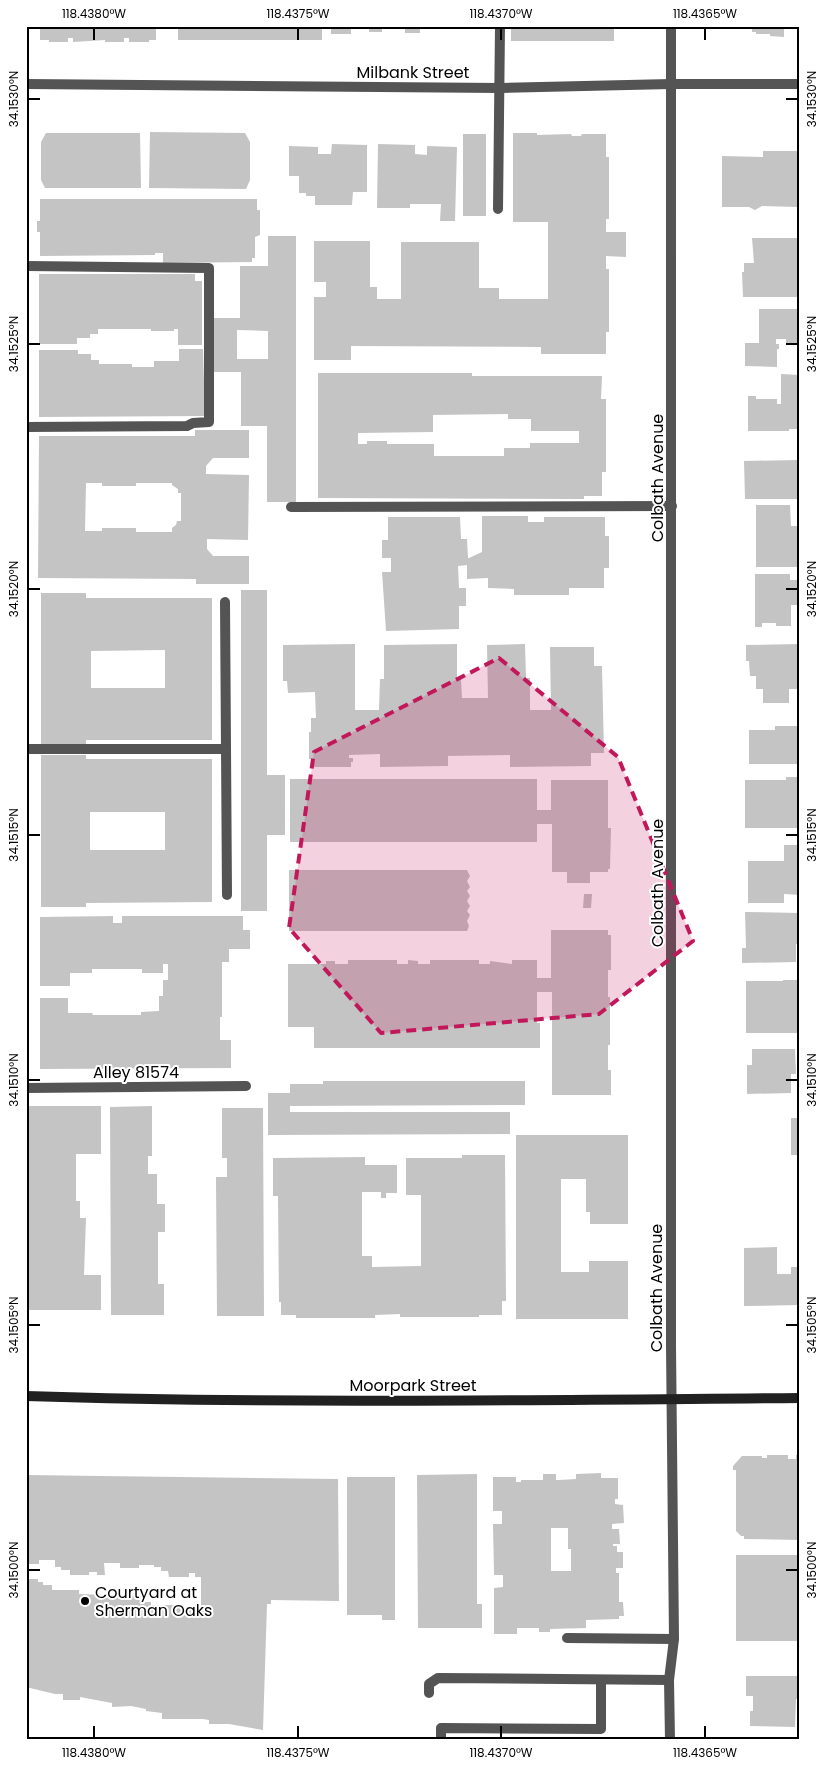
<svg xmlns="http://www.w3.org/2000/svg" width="826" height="1766" viewBox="0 0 826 1766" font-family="Poppins,sans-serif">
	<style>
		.building { fill: #c4c4c4; fill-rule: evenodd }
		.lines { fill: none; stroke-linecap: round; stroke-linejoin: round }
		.lane { stroke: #545454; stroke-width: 10 }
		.street { stroke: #545454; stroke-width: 10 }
		.secondary { stroke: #212121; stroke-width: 10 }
		.marked { fill: #c2185b; fill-opacity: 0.2; stroke: #c2185b; stroke-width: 4; stroke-dasharray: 10 6; stroke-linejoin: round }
		.ticks { fill: none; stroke: #000; stroke-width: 2 }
		.poi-dot { fill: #000; stroke: #fff; stroke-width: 2 }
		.labels { text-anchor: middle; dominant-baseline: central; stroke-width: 4; stroke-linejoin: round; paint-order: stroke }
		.street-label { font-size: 16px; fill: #000; stroke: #fff }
		.poi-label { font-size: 16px; fill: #000; stroke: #fff; text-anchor: start }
		.neatline { fill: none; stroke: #000; stroke-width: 2 }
		.ticks-label { font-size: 12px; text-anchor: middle; fill: #000 }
	</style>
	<rect width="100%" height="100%" fill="#fff"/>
	<g class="building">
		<polygon points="40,26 156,26 156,40 149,40 149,42 129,42 129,38 124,38 124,42 105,42 105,40 73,42 73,38 68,38 68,42 49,42 49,40 40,40"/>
		<rect x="178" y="26" width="144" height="14"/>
		<rect x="331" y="26" width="20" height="8"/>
		<rect x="369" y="26" width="13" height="6"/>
		<rect x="405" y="26" width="15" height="7"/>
		<rect x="511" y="26" width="103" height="15"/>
		<polygon points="752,26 784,26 784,37 770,36 770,34 756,34 756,32 752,32"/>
		<polygon points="150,132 245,133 250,142 250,180 246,189 149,188"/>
		<polygon points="46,133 140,133 141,188 45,188 41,180 41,142"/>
		<polygon points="513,133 537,133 537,135 571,134 572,136 581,136 582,134 606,134 606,157 609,157 609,219 606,219 606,232 626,232 626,257 606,256 606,269 609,269 609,332 606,332 606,354 541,354 541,347 351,346 351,360 314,360 314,297 326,297 326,282 314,282 314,241 370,241 370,287 377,287 377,299 401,299 401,242 479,242 479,288 499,288 499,299 548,299 548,222 513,222"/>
		<rect x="463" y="134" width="23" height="82"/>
		<polygon points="332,144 367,145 367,192 353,192 352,205 315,205 315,196 306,196 306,193 299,193 299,176 289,176 289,146 318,147 318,154 331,154"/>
		<polygon points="378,144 415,145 415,154 427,155 427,146 457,147 455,221 440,221 441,204 410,204 410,208 377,208"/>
		<polygon points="763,151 798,151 797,207 762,206 755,210 749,207 722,207 722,156 763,157"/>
		<polygon points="40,199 257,199 257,210 260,210 260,235 255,237 255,258 252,258 252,262 163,263 163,253 155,253 155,255 40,256 40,232 37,232 37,221 40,221"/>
		<path d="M268,236H296V502H267V426H241V372H214V318H240V266H268ZM237,330L268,331V359H237Z"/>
		<polygon points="752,238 797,238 797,254 800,254 800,297 743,297 742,272 744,272 744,263 754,263"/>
		<polygon points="39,274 195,274 195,281 202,281 202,345 178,345 178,329 174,329 174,331 151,331 151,329 98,329 98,334 90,334 90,338 77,338 77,344 39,344"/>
		<polygon points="759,309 800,309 800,345 786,345 786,339 776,339 776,344 779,344 779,349 777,349 777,367 745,366 745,343 759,343"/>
		<polygon points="179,349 203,349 205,416 39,417 39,350 78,350 78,354 91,354 91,360 99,360 99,364 132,364 132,367 154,367 154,361 179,361"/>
		<path d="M318,373H472V376H602L601,399H606V472H602V496H584V499L318,498ZM508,414V419H531V431H579V443H530V448H504V456H434V444H387V441H367V444H358V433L433,432V415Z"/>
		<polygon points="781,374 800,375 800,429 789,429 789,431 748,431 748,396 756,396 756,399 777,399 777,404 781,404"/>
		<path d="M195,430H249V458H213L206,466V474L249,475L248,540L207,539V549L213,556H249V584H196V579L38,578L39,436H195ZM86,483H102V486H136V483H172V485L178,489V493H181V521H177L176,525L172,528V532H136V528H102V531H85Z"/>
		<polygon points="797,441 800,441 800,499 745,499 744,461 797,460"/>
		<polygon points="756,505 790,505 791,526 798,526 798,516 800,516 800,567 756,567"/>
		<polygon points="482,516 528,516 528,522 544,522 544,517 605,517 605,536 609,536 609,568 604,568 604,588 569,588 569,595 514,595 514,589 488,588 488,578 467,579 467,565 458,566 459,588 466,588 466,606 459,606 459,629 386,631 382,572 391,572 391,558 382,558 382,540 388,540 388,517 460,517 461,539 467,539 468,558 469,558 482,552"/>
		<polygon points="755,574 790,574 790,580 800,580 800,605 791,605 791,626 776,626 776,623 762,623 762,627 755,627"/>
		<polygon points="241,590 267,590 267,775 285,775 285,835 267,835 267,911 241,911"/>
		<path d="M41,593H86V598H212V740H86V745H41ZM165,650V688H91V651Z"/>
		<polygon points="355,644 355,710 379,710 380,679 384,679 384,645 457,644 457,679 461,679 462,698 488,698 487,645 525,644 526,678 530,678 530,710 551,710 550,647 594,647 594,666 602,666 604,753 591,753 591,766 510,767 510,755 448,756 448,766 380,767 380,754 349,755 349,758 353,758 353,762 351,762 351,767 312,767 312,759 309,759 309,732 311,732 311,718 316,718 315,692 288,693 287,681 283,681 283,645"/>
		<polygon points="800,644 800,689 789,689 789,703 763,703 763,689 756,689 756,676 750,676 749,661 746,661 746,645"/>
		<polygon points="775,726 800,726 800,761 797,761 797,764 749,764 749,730 775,730"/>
		<path d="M41,755H86V759H212V902L86,903V907H41ZM90,812H165V850H90Z"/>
		<polygon points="786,777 800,777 800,828 745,828 745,780 786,780"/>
		<polygon points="290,779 537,779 537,810 551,810 551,780 608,780 608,828 611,828 610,869 608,869 608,872 590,872 590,883 567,883 567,872 552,872 552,824 537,824 537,842 290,842"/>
		<polygon points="784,845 800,845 800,895 784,894 784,903 748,903 748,861 784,861"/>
		<polygon points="289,870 467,870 470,876 467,881 470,887 467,891 470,896 467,901 470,906 467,911 470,915 467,921 469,926 467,931 289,931"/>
		<polygon points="584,894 592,894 591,908 583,908"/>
		<polygon points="745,912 800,913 800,944 796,944 796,962 742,963 742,948 746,948"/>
		<polygon points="113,916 113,923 122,923 122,916 243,916 243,930 250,930 250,949 229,949 229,962 222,962 222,1017 220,1017 220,1040 231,1040 231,1068 40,1069 40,998 68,998 68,1013 92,1013 93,1015 141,1015 141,1012 159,1011 159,996 163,996 163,980 168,980 168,964 163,964 163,973 142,973 142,969 92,969 92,973 70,973 70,986 40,986 40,917"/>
		<polygon points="551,930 608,930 608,935 611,935 611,970 608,970 608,997 610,997 610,1045 608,1045 608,1070 611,1070 611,1095 552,1095 552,992 537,992 537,1023 540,1023 540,1048 314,1048 314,1027 288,1027 288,964 326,964 326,961 335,961 335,964 348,964 348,960 397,960 397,964 408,964 408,960 418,961 418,964 430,964 430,960 479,960 479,964 490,964 490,961 512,964 512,960 537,960 537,978 551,978"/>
		<polygon points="783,980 800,980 800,1033 746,1033 746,981 783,981"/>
		<polygon points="752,1049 795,1049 796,1074 791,1074 791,1093 747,1094 747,1065 752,1065"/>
		<polygon points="323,1081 525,1081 525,1105 290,1106 290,1112 510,1112 510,1134 268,1135 268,1093 290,1093 290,1084 323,1084"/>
		<polygon points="27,1106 101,1106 101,1154 76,1154 76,1201 80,1201 80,1218 86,1218 84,1275 101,1275 101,1310 27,1310"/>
		<polygon points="152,1106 152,1156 148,1156 148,1174 157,1174 157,1204 165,1204 165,1232 158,1232 158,1284 164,1284 164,1315 111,1315 110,1107"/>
		<polygon points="222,1108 263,1108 264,1316 217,1316 216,1177 227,1177 227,1158 222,1158"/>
		<rect x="791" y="1118" width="9" height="37"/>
		<polygon points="516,1135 628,1135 628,1224 590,1224 590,1212 586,1212 586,1179 561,1179 561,1272 589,1272 589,1261 628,1261 628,1319 516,1319"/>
		<polygon points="462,1155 505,1155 506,1301 502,1301 502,1315 479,1315 479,1317 400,1317 400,1314 375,1315 375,1318 296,1318 296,1315 281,1315 281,1302 279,1302 278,1196 273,1196 273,1158 365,1157 365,1165 397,1165 397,1193 386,1193 386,1198 381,1198 381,1192 362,1192 362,1256 372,1256 372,1267 421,1266 421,1195 406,1195 406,1158 462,1158"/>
		<polygon points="777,1247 777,1274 791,1274 791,1267 800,1267 800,1305 744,1306 744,1248"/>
		<polygon points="767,1455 788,1455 788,1459 796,1459 796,1455 800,1455 800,1540 744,1539 744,1536 741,1536 736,1531 736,1470 733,1470 733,1466 742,1456 762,1456 762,1458 767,1458"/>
		<path d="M601,1473V1478H618V1499H615V1504L623,1505L624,1523L612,1524V1529H619L620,1544H613V1546H617V1552H623V1568H616V1573H619V1602H623L624,1616H619V1619L586,1620V1628L550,1629V1632H539V1628H517V1634H494V1588L503,1587V1575H494L493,1524H502V1511H493V1477H516V1482H521V1480H543V1474H556V1480H559L576,1479V1474ZM551,1528H568V1549H571V1571H551Z"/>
		<polygon points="477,1474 477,1604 482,1604 482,1628 418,1628 417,1475"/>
		<polygon points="26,1475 338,1479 339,1601 271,1600 271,1604 267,1604 263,1730 229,1724 209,1724 209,1720 203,1719 162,1719 162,1713 146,1711 146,1709 131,1706 112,1707 112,1703 80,1697 80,1700 63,1700 63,1694 55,1694 26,1687 26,1579 38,1579 38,1582 43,1582 43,1585 52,1585 52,1590 79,1590 79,1594 137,1596 137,1600 143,1600 143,1602 151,1602 151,1605 178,1605 178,1608 201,1608 201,1577 195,1577 195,1573 189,1573 189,1577 169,1577 168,1571 161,1571 161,1567 154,1567 154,1565 139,1565 139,1568 120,1568 120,1563 104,1563 105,1575 97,1575 97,1572 89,1572 89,1575 70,1575 70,1570 61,1570 61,1567 55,1567 55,1560 39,1560 39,1564 26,1564"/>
		<polygon points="347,1477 395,1477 395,1620 382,1620 382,1615 347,1615"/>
		<rect x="736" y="1555" width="64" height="86"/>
		<polygon points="746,1676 800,1676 800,1699 796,1699 795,1727 750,1726 750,1711 753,1711 753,1696 746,1696"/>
	</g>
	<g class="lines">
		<g class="lane">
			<polyline points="498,209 500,26"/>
			<polyline points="26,266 209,268 209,422 193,423 187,426 26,427"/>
			<polyline points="291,507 672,506"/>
			<polyline points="225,602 227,895"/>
			<polyline points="26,749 226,749"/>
			<polyline points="26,1088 246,1086"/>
			<polyline points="567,1638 674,1639"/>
			<polyline points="429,1693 429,1684 438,1678 669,1680"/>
			<polyline points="441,1740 441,1728 601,1729 601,1680"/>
		</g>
		<g class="street">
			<polyline points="26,84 501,88 671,84 800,84"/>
			<polyline points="670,1740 669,1680 674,1639 671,1346 671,26"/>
		</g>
		<path class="secondary" d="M26,1396C284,1404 542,1400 800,1398"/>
	</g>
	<path class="marked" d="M499,658L618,757L693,941L599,1014L381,1033L289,928L314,752Z"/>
	<path class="ticks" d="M94,28V40M298,28V40M501,28V40M705,28V40M28,99H40M786,99H798M28,344H40M786,344H798M28,589H40M786,589H798M28,835H40M786,835H798M28,1080H40M786,1080H798M28,1325H40M786,1325H798M28,1570H40M786,1570H798M94,1726V1738M298,1726V1738M501,1726V1738M705,1726V1738"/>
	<circle class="poi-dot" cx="85" cy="1601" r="5"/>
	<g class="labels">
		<g class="street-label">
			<text x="413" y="72">Milbank Street</text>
			<text transform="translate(657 478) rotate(-90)">Colbath Avenue</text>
			<text transform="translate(657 883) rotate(-90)">Colbath Avenue</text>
			<text x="136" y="1072">Alley 81574</text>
			<text transform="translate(656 1288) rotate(-90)">Colbath Avenue</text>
			<text x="413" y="1385">Moorpark Street</text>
		</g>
		<g class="poi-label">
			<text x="95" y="1592">Courtyard at<tspan x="95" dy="18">Sherman Oaks</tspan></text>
		</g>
	</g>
	<rect width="826" height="1766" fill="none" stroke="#ffffff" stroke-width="55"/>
	<rect x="28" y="28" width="770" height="1710" class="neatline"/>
	<g class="ticks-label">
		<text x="94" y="18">118.4380°W</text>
		<text x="298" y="18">118.4375°W</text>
		<text x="501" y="18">118.4370°W</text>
		<text x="705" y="18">118.4365°W</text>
		<text transform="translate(14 99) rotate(-90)" y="4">34.1530°N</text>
		<text transform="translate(812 99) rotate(-90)" y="4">34.1530°N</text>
		<text transform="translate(14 344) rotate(-90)" y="4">34.1525°N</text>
		<text transform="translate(812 344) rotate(-90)" y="4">34.1525°N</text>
		<text transform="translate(14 589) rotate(-90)" y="4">34.1520°N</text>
		<text transform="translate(812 589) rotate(-90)" y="4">34.1520°N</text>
		<text transform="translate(14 835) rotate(-90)" y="4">34.1515°N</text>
		<text transform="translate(812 835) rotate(-90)" y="4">34.1515°N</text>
		<text transform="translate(14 1080) rotate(-90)" y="4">34.1510°N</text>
		<text transform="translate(812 1080) rotate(-90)" y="4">34.1510°N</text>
		<text transform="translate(14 1325) rotate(-90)" y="4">34.1505°N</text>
		<text transform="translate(812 1325) rotate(-90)" y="4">34.1505°N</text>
		<text transform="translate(14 1570) rotate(-90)" y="4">34.1500°N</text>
		<text transform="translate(812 1570) rotate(-90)" y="4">34.1500°N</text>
		<text x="94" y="1757">118.4380°W</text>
		<text x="298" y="1757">118.4375°W</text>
		<text x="501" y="1757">118.4370°W</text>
		<text x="705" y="1757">118.4365°W</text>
	</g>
</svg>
